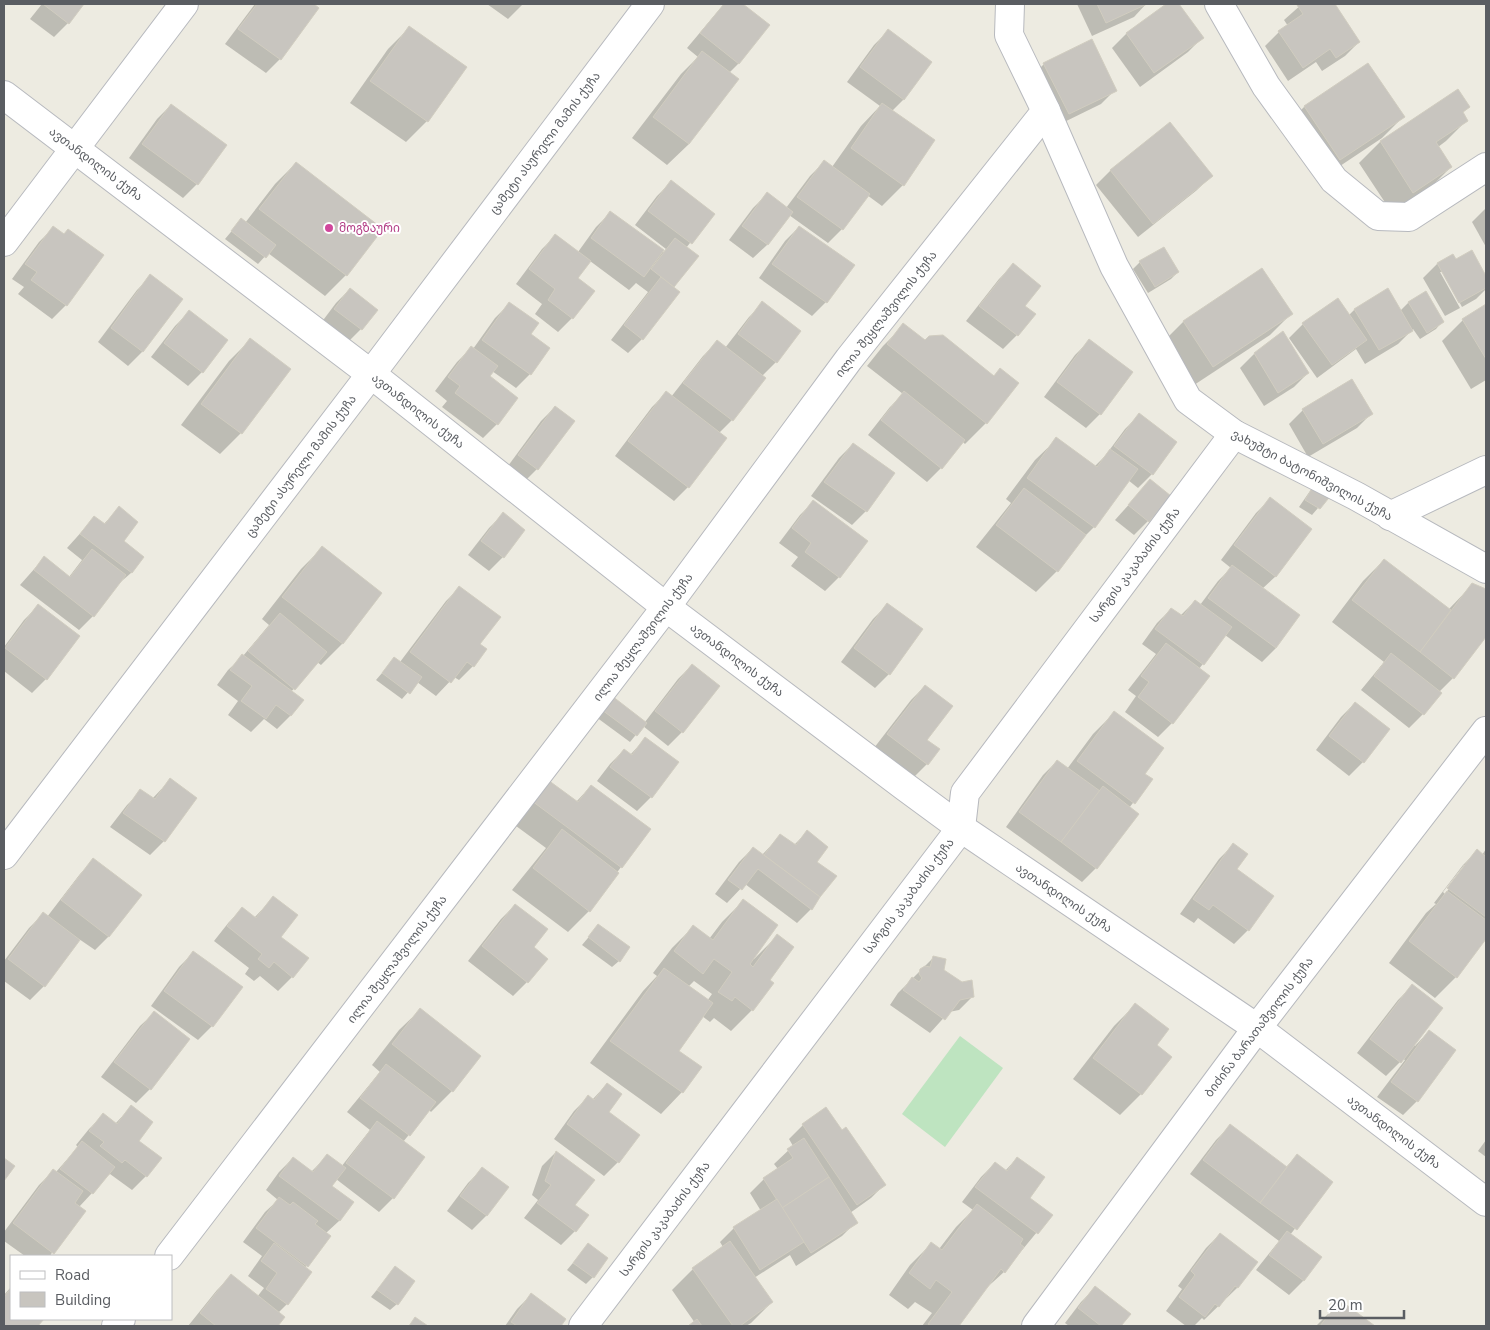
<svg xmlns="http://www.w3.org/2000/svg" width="1490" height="1330" viewBox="0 0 1490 1330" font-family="'Nunito Sans','Noto Sans Georgian',sans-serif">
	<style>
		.pitch { fill: #bee4c0 }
		.shadow { fill: #0003; fill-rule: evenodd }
		.building { fill: #c8c5bf; stroke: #d1cdc0 }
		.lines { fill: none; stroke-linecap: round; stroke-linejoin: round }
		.minor-casing { stroke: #b7b9be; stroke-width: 30 }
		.minor { stroke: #fff; stroke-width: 28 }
		.hotel-dot { fill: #d1479c; stroke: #fff; stroke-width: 2 }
		.labels { text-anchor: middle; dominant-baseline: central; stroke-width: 4; stroke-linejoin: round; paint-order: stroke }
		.street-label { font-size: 12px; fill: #5a5d62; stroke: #fff }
		.hotel-label { font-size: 12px; fill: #b23c85; stroke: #fff; text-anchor: start }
	</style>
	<rect width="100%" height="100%" fill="#edebe1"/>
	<polygon class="pitch" points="960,1036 1003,1068 945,1147 902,1114"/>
	<g class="shadow">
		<polygon points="42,4 83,4 68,23 54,37 30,19"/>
		<polygon points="255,4 312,4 317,8 280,59 266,73 225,44"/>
		<polygon points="487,4 523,4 508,19"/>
		<polygon points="724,4 741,4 768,25 738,64 729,73 689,144 667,165 632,138 681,74 698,57 687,48"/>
		<polygon points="1077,4 1146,4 1134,17 1092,36"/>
		<polygon points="1169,4 1178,4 1202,38 1188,52 1140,87 1112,48 1126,34"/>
		<polygon points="1302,4 1333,4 1359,42 1345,56 1322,71 1316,62 1288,81 1265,46 1279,32 1288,26 1284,20"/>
		<polygon points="409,28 427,121 406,142 350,103 388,49"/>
		<polygon points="888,31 904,99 892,111 903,185 882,206 867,195 842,229 828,243 789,215 767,245 753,258 729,240 753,208 767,194 786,208 810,176 824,162 832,167 861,126 880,106 847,82 874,45"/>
		<polygon points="1044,64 1115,90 1101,104 1054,127 1030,78"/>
		<polygon points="1368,64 1403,117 1382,138 1319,180 1283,128 1304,107"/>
		<polygon points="1458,91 1469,107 1462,113 1467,120 1446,141 1438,147 1451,167 1430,188 1392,213 1359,163 1380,142"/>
		<polygon points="171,105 197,184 183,198 129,158 157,119"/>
		<polygon points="1170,124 1211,176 1197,190 1138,237 1096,185 1110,171"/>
		<polygon points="296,163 381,229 346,275 325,296 268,253 258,264 225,239 241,220 245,223 275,184"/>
		<polygon points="671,182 713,214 686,248 697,256 673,288 642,339 628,353 611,340 648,292 636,283 629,290 590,261 577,278 572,318 558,332 535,314 542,304 516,284 542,249 556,235 578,252 596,227 610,213 663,252 666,249 635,225 657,196"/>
		<polygon points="1486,208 1486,247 1472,222"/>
		<polygon points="799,227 826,302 812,316 759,278 785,241"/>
		<polygon points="53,228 66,305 52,319 18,294 24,287 12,279 39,242"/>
		<polygon points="1472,252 1486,278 1486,289 1476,299 1462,307 1443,272 1440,272 1460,308 1445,316 1423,278 1437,264 1452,255 1455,261"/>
		<polygon points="1140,262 1178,272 1171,279 1148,293 1133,269"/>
		<polygon points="1013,265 1024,307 1017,335 1003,349 966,321 999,279"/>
		<polygon points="1262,269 1291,314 1270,335 1191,387 1162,343 1183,322"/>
		<polygon points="151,276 142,352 128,366 98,342 137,290"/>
		<polygon points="350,289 376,310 361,329 347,343 321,323 336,303"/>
		<polygon points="1425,293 1442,322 1436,329 1420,339 1413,329 1398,344 1365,364 1356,349 1317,378 1289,338 1303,324 1349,315 1355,309 1400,311 1408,303"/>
		<polygon points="763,303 776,362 762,376 732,420 719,433 688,487 674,501 615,456 652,407 666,393 671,397 703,356 717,342 725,348 749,317"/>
		<polygon points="509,304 529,334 530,374 516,388 492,371 488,376 517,398 497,424 483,438 442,407 447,401 435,391 457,362 471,348 473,349 495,318"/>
		<polygon points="1486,306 1486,380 1471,389 1442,341 1463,320"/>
		<polygon points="189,312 202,372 188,386 151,357 175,326"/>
		<polygon points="904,325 925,342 993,377 1000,369 986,423 965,444 962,441 941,468 927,482 868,435 890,407 903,394 867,366 883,346"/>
		<polygon points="250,340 289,369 241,433 220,454 181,425 229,361"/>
		<polygon points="1089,341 1100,414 1086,428 1044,397 1075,355"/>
		<polygon points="1254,354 1308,373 1294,387 1264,406 1240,368"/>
		<polygon points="555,407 574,421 537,469 523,483 505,470 541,421"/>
		<polygon points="1303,410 1371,414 1357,428 1308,457 1289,424"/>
		<polygon points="1139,415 1152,474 1138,488 1128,480 1094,527 1080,541 1057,571 1036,592 976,547 1011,503 1006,499 1035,460 1057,439 1094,467 1105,456 1125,429"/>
		<polygon points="853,444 893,473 866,511 852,525 811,496 839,458"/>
		<polygon points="1150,481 1148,521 1134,535 1115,520"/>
		<polygon points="1316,484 1330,494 1312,515 1299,507 1310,491"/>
		<polygon points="1270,499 1276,576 1262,589 1276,648 1262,662 1225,635 1199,669 1172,723 1158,737 1125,712 1136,696 1128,690 1156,654 1142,644 1157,623 1171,609 1180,616 1195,601 1200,605 1218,581 1231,568 1221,560 1256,513"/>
		<polygon points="814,501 866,541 839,577 825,591 791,566 798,557 779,543 800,515"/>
		<polygon points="119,508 122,541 143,557 131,573 116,586 93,616 79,630 20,585 44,558 69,577 82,560 67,548 94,518 103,525"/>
		<polygon points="503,514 524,530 503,557 489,571 468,555 489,528"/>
		<polygon points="322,548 381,594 342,644 321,665 317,662 291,692 291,715 277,729 264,719 251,732 228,715 238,701 217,685 228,670 243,656 269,625 262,619 301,569"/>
		<polygon points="1384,560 1448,610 1473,584 1486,591 1486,635 1453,678 1439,692 1423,714 1409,728 1361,690 1384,662 1332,622 1363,581"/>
		<polygon points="460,587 478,645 473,666 459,680 454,677 436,696 417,682 402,699 376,680 394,659 400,662 446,601"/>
		<polygon points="887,605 889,674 875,688 841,662 873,619"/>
		<polygon points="38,606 46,679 32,693 4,671 4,647 24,620"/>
		<polygon points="692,665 682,732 668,746 643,726 630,742 596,717 606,704 645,722 678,679"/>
		<polygon points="925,686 927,764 913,778 874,748 911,700"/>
		<polygon points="1355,703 1363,762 1349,776 1316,750 1341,717"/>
		<polygon points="1114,713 1143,774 1151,780 1129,808 1096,868 1082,882 1006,827 1043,775 1057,761 1067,769 1093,734"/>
		<polygon points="645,739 677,763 651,797 637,811 597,781 610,764 624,750 630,755"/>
		<polygon points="170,780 195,798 164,841 150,855 110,827 127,805 141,791 152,799"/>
		<polygon points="591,786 621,867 589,911 568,932 512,890 546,848 512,823 527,802 576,802"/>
		<polygon points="807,832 815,862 835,876 811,909 797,923 745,884 727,903 715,894 739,862 753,848 762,855 780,836 794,845"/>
		<polygon points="1233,845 1236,870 1248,930 1234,944 1198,918 1194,923 1180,914 1219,859"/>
		<path d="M1486,849V937L1456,977L1435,998L1389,963L1426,913L1436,904L1434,903L1463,865L1477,851L1482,855ZM1464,865H1467L1445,894L1443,892Z"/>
		<polygon points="94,860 109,936 95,950 79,939 44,986 30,1000 4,981 4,961 29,928 43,914 47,917 80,874"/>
		<polygon points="273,898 279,937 292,977 278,991 260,976 254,981 245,974 249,968 214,941 229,922 243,908 254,918"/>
		<path d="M743,901L753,958L754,959L777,936L768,980L752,1010L731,1031L714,1018L710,1022L702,1016L677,1051L700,1068L682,1092L661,1114L590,1063L643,991L657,976L653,973L672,948L693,927L709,939L722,922ZM694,981L712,994L707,1001L688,987Z"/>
		<polygon points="515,905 532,948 546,959 527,982 513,996 468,961 501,919"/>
		<polygon points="599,925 619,961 612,967 582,945"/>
		<polygon points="193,953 212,1026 198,1040 151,1006 179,967"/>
		<polygon points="933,958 943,970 973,996 959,1010 949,1012 930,1033 890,1005 898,993"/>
		<polygon points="1412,986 1413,1045 1415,1046 1429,1031 1454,1050 1417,1101 1403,1115 1377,1097 1405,1060 1403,1059 1386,1076 1357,1053 1398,1000"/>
		<polygon points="1135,1005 1155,1045 1141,1094 1120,1115 1073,1079 1114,1026"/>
		<polygon points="421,1009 452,1091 431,1112 429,1110 403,1142 393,1198 379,1212 336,1179 331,1186 352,1203 339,1221 326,1233 305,1268 311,1272 287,1304 278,1313 283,1317 276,1326 188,1326 217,1290 231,1276 257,1297 264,1288 248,1276 262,1256 243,1242 265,1212 278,1200 266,1190 279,1172 293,1158 311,1172 327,1156 341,1167 370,1130 347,1112 380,1072 372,1065 399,1030"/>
		<polygon points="154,1013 189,1039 150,1089 136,1103 101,1077 140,1026"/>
		<polygon points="607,1084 608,1112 618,1162 604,1176 554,1139 574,1111 588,1097 592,1100"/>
		<polygon points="131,1107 137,1141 160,1158 146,1176 132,1190 110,1174 107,1176 106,1175 92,1193 79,1207 50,1256 25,1256 4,1241 4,1232 39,1185 53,1171 56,1172 78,1147 76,1145 89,1129 103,1115 115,1124"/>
		<polygon points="826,1109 842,1132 885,1184 871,1198 850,1213 856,1222 842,1236 796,1266 790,1255 754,1278 772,1302 751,1323 746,1326 690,1326 695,1323 672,1290 693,1269 723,1247 720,1242 734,1228 761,1211 750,1193 764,1179 778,1169 774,1164 793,1146 789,1139 803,1125"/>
		<polygon points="1230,1126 1286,1167 1297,1156 1331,1182 1290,1235 1320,1258 1303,1281 1289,1295 1256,1270 1279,1241 1190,1174 1216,1140"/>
		<polygon points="1486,1140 1486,1157 1478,1151"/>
		<polygon points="556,1152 574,1205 587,1215 575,1231 561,1245 524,1218 538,1200 532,1195 542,1166"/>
		<polygon points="1017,1158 1028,1198 1051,1215 1004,1272 982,1292 957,1326 922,1326 932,1313 915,1302 908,1309 889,1295 910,1265 931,1244 939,1249 956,1227 973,1210 962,1202 981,1177 995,1163 1005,1171"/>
		<polygon points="482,1169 507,1187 486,1216 472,1230 447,1211 468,1183"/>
		<polygon points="1220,1234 1256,1262 1237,1288 1204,1320 1202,1318 1194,1326 1186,1326 1166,1311 1182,1289 1178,1286 1206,1248"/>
		<polygon points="588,1245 593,1277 586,1284 567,1270"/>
		<polygon points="395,1268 397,1304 390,1310 371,1297"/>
		<polygon points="11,1287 11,1319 42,1319 36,1326 4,1326 4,1295"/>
		<polygon points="1095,1288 1129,1314 1120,1326 1069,1326 1065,1323 1081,1302"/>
		<polygon points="531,1295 564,1319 559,1326 505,1326 517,1309"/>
		<polygon points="1340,1302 1373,1326 1316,1326"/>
	</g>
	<g class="building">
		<polygon points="43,4 84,4 69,24"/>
		<polygon points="257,4 314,4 319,8 281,60 238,29"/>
		<polygon points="724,4 743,4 770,25 739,64 700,33"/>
		<polygon points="1097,4 1147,4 1106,23"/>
		<polygon points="1166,4 1179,4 1204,38 1154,73 1126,33"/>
		<polygon points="1300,4 1335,4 1360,42 1336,58 1330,49 1303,68 1278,31 1303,14 1297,5"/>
		<polygon points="409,26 467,67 428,122 370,81"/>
		<polygon points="888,29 932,62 904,100 860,67"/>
		<polygon points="1092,39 1117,91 1069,114 1043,63"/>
		<polygon points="702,51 739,79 689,144 653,117"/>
		<polygon points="1368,63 1405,117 1340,160 1304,106"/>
		<polygon points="1458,89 1470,107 1463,112 1468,121 1436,142 1452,167 1413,193 1380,141"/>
		<polygon points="882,103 935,140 904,186 851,148"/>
		<polygon points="171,104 227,145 198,185 142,144"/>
		<polygon points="1170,122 1213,176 1153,224 1110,170"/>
		<polygon points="824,160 870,194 843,230 797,197"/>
		<polygon points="296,162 383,229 347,276 259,209"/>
		<polygon points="671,180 715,214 692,244 648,211"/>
		<polygon points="767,192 793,212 768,245 742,226"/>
		<polygon points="610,211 664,250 644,277 591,238"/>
		<polygon points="241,218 276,245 266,258 231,231"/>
		<polygon points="53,226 64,234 68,229 104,255 67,306 31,280 37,272 25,264"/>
		<polygon points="799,226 855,265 827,303 772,264"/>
		<polygon points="555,234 591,261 578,278 595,291 573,319 548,300 555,289 529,269"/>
		<polygon points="675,238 699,256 674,287 651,269"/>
		<polygon points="1164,247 1179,272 1155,287 1139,261"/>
		<polygon points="1472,250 1486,276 1486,288 1459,303 1437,263 1453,254 1456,259"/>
		<polygon points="1013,263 1041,286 1025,306 1036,314 1018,336 979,306"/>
		<polygon points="1262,268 1293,314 1213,367 1183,321"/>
		<polygon points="150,274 183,299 143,352 111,328"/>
		<polygon points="661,277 680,292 643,340 624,325"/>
		<polygon points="350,288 378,310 362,330 334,309"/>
		<polygon points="1388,288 1413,331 1379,350 1354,309"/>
		<polygon points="1426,291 1444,322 1427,333 1408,302"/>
		<polygon points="1338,298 1367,340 1332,365 1302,323"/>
		<polygon points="762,301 801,331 777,363 738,334"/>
		<polygon points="509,302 539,323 531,334 550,348 531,375 482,340"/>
		<polygon points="1486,304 1486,359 1462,319"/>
		<polygon points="189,310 228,340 203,373 164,343"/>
		<polygon points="903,323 925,340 929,336 943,335 994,376 1000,368 1019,383 987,424 887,344"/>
		<polygon points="1283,331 1309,373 1278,393 1254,353"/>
		<polygon points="250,338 291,369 242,434 201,404"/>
		<polygon points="1089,339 1133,372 1101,415 1057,382"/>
		<polygon points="717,340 766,378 733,421 683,383"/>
		<polygon points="471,346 498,366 490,376 518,398 498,425 455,393 460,386 448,377"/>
		<polygon points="1352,379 1373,414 1323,444 1302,409"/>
		<polygon points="666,391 727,438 689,488 628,441"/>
		<polygon points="904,391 965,440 942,469 881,420"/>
		<polygon points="555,406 575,421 538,470 518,455"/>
		<polygon points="1139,413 1177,442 1153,475 1114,446"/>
		<polygon points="1056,437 1097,467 1110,449 1138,469 1095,528 1027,478"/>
		<polygon points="853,443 895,473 867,512 824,482"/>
		<polygon points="1150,479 1171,496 1149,522 1128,505"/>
		<polygon points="1316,482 1332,494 1320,509 1305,500"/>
		<polygon points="1024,488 1086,535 1058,572 996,525"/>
		<polygon points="1270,497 1312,529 1276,577 1234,545"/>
		<polygon points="813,500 868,541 840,578 805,552 811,543 792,528"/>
		<polygon points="119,506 138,522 124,541 144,557 132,573 80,534 94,516 105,524"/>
		<polygon points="503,512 525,530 504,558 481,541"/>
		<polygon points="322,546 382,593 343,644 282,597"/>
		<polygon points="92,549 126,575 94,617 34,570 44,556 70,577"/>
		<polygon points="1384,559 1451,610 1420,652 1352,600"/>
		<polygon points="1232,565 1300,615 1276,648 1208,598"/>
		<polygon points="1472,583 1486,589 1486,637 1454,679 1420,652"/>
		<polygon points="459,586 501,617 480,644 487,649 474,667 467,662 451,683 410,652"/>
		<polygon points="1195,600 1232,627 1204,665 1155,629 1171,608 1183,616"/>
		<polygon points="887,603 923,629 890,675 854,648"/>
		<polygon points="38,604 80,636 47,680 5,648"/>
		<polygon points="280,613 327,652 295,690 248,651"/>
		<polygon points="1166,643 1210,676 1173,724 1138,697 1149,682 1141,676"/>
		<polygon points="1391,653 1442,693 1424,715 1374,676"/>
		<polygon points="242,654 304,700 291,716 276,705 266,719 241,701 252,686 230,670"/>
		<polygon points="394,657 422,677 410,694 382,673"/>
		<polygon points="692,664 720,686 683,733 655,711"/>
		<polygon points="925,685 953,706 927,740 940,749 928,765 887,734"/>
		<polygon points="612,696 647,723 637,736 602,710"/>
		<polygon points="1355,702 1390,729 1364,763 1329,736"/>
		<polygon points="1114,711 1164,748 1145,774 1153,779 1135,804 1077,761"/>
		<polygon points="645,737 679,762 652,798 610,767 624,749 632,755"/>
		<polygon points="1057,760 1100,791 1061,842 1019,812"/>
		<polygon points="170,778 197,798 165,842 123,813 140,789 155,799"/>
		<polygon points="548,780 578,802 591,785 651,829 622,868 532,801"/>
		<polygon points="1103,786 1139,814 1097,869 1061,842"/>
		<polygon points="562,829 619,873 590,912 533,868"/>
		<polygon points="807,830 828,847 817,862 837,876 820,897 764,855 780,834 796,845"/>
		<polygon points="1233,843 1248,854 1237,869 1274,896 1249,931 1213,905 1209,910 1193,899"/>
		<polygon points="753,847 820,897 812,910 758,869 742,890 728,880"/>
		<polygon points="1477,849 1486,857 1486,917 1447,888"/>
		<polygon points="93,858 142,895 109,937 61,900"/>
		<polygon points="1447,891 1486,920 1486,939 1457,978 1409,941"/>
		<polygon points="273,896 298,915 281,937 309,958 293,978 274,962 269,968 258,959 262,954 227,926 242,907 256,918"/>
		<polygon points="743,899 778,925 750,964 753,967 777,934 794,947 770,980 774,983 753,1011 735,997 732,1001 718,992 732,972 714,959 703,974 674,951 693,925 713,940"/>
		<polygon points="515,904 548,929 534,947 548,959 528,983 482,946"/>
		<polygon points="43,912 80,940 45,987 8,959"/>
		<polygon points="598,924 630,947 620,962 588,937"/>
		<polygon points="193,951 243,987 213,1027 164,991"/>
		<polygon points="933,956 946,959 944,970 962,982 972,980 974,997 960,1000 945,1020 903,990 912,977 919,982 922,978 919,974 920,969 925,966 930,967"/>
		<polygon points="664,968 713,1003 679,1051 702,1067 683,1093 610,1041"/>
		<polygon points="1412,984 1443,1008 1401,1063 1370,1039"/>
		<polygon points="1135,1003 1169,1029 1157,1045 1172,1057 1142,1095 1093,1058"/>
		<polygon points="420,1008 481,1056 453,1092 392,1044"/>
		<polygon points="154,1011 190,1039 151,1090 114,1062"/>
		<polygon points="1429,1030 1456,1050 1418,1102 1391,1082"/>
		<polygon points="386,1064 436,1102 410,1136 360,1098"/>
		<polygon points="607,1083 622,1094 609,1112 640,1135 619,1163 567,1124 588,1095 594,1100"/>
		<polygon points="131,1105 153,1122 139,1141 162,1158 147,1177 125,1160 122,1163 100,1146 104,1142 89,1131 103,1113 117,1124"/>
		<polygon points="826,1107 842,1130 846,1127 886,1185 857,1205 802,1124"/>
		<polygon points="377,1121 425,1157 394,1199 346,1163"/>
		<polygon points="1230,1124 1287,1167 1260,1203 1203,1160"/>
		<polygon points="804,1138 829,1177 782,1208 763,1178 793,1158 787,1149"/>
		<polygon points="82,1141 115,1167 93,1194 60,1169"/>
		<polygon points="556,1151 595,1180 575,1205 589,1215 576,1232 537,1203 551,1185 545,1181"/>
		<polygon points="327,1154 346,1168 332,1186 354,1202 340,1221 279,1176 293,1157 313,1172"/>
		<polygon points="1297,1154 1333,1182 1297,1230 1260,1203"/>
		<polygon points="1017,1157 1045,1177 1030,1198 1053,1215 1038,1234 975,1187 995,1162 1007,1171"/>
		<polygon points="4,1158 15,1166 4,1181"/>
		<polygon points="482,1167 509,1187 487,1216 460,1196"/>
		<polygon points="53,1169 83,1191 75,1203 86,1211 54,1254 13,1223"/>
		<polygon points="829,1177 858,1223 811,1253 782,1208"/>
		<polygon points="279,1197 290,1205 293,1202 318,1221 315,1224 331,1236 308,1267 256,1228"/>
		<polygon points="777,1199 804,1242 760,1270 733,1227"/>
		<polygon points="977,1204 1023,1239 1020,1244 1024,1247 1005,1273 1001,1269 959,1326 931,1326 928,1324 952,1292 936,1280 930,1289 909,1273 931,1242 942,1250"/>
		<polygon points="1287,1231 1322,1257 1304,1281 1269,1255"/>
		<polygon points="1220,1233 1258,1262 1238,1288 1235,1286 1219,1307 1215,1304 1205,1317 1179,1297 1195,1275 1191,1271"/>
		<polygon points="730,1241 773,1302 740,1326 733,1326 692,1268"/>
		<polygon points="274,1243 312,1272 288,1305 266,1289 277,1273 261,1261"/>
		<polygon points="588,1243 608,1258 594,1278 573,1263"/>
		<polygon points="395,1266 415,1281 398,1305 377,1290"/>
		<polygon points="231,1274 285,1317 278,1326 216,1326 200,1313"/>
		<polygon points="1095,1286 1131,1314 1121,1326 1101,1326 1078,1308"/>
		<polygon points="11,1288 11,1319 44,1319 38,1326 4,1326 4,1297"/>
		<polygon points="531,1293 566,1319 561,1326 517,1326 511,1322"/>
		<polygon points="1340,1300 1375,1326 1320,1326"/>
		<polygon points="415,1317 428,1326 409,1326"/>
		<polygon points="697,1319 702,1326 688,1326"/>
	</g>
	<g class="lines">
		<defs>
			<g id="minor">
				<polyline points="1219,4 1266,86 1334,180 1378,216 1409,217 1486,167"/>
				<polyline points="4,95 371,374 666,607 904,786 961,828 1257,1028 1486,1202"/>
				<polyline points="1046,111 1114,266 1188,400 1234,434 1356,496 1486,569"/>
				<polyline points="4,242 184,4"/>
				<polyline points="1390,516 1486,470"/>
				<polyline points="4,855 371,374 650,4"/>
				<polyline points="169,1256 666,607 849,359 1046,111 1009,35 1010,4"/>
				<polyline points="116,1326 121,1319"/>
				<polyline points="583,1326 961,828 965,793 1234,434"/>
				<polyline points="1036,1326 1257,1028 1486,731"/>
			</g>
		</defs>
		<use href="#minor" class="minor-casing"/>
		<use href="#minor" class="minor"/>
	</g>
	<circle class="hotel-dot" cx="329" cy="228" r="5"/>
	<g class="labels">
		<g class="street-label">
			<text transform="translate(545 143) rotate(-53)">ცამეტი ასურელი მამის ქუჩა</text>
			<text transform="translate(96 164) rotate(37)">ავთანდილის ქუჩა</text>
			<text transform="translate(886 314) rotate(-52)">ილია შეყლაშვილის ქუჩა</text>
			<text transform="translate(418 411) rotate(38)">ავთანდილის ქუჩა</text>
			<text transform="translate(301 466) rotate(-53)">ცამეტი ასურელი მამის ქუჩა</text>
			<text transform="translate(1312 475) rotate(28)">ვახუშტი ბატონიშვილის ქუჩა</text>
			<text transform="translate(1135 565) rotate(-53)">სარგის კაკაბაძის ქუჩა</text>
			<text transform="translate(643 637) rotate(-53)">ილია შეყლაშვილის ქუჩა</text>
			<text transform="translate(737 660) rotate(37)">ავთანდილის ქუჩა</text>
			<text transform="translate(909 896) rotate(-53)">სარგის კაკაბაძის ქუჩა</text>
			<text transform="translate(1064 898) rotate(34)">ავთანდილის ქუჩა</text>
			<text transform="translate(397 959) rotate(-53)">ილია შეყლაშვილის ქუჩა</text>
			<text transform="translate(1259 1027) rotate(-53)">ბიძინა ბარათაშვილის ქუჩა</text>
			<text transform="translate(1394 1132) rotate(37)">ავთანდილის ქუჩა</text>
			<text transform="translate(665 1219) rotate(-53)">სარგის კაკაბაძის ქუჩა</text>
		</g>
		<g class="hotel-label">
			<text x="339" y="228">მოგზაური</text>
		</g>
	</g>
	<rect width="1490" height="1330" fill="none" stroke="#5a5d62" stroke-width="10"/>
	<rect x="10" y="1255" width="162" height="65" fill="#ffffff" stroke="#bdbec0"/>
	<rect x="20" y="1271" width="25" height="8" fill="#ffffff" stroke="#bdbec0"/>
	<text x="55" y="1280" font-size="15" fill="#5a5d62">Road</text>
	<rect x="20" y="1292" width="25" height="15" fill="#c8c5bf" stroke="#bdbec0"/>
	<text x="55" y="1305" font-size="15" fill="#5a5d62">Building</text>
	<path d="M1320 1310v8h84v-8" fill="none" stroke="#5a5d62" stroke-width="2.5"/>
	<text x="1328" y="1310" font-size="15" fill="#5a5d62" stroke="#ffffff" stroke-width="4" paint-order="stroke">20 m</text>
</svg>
